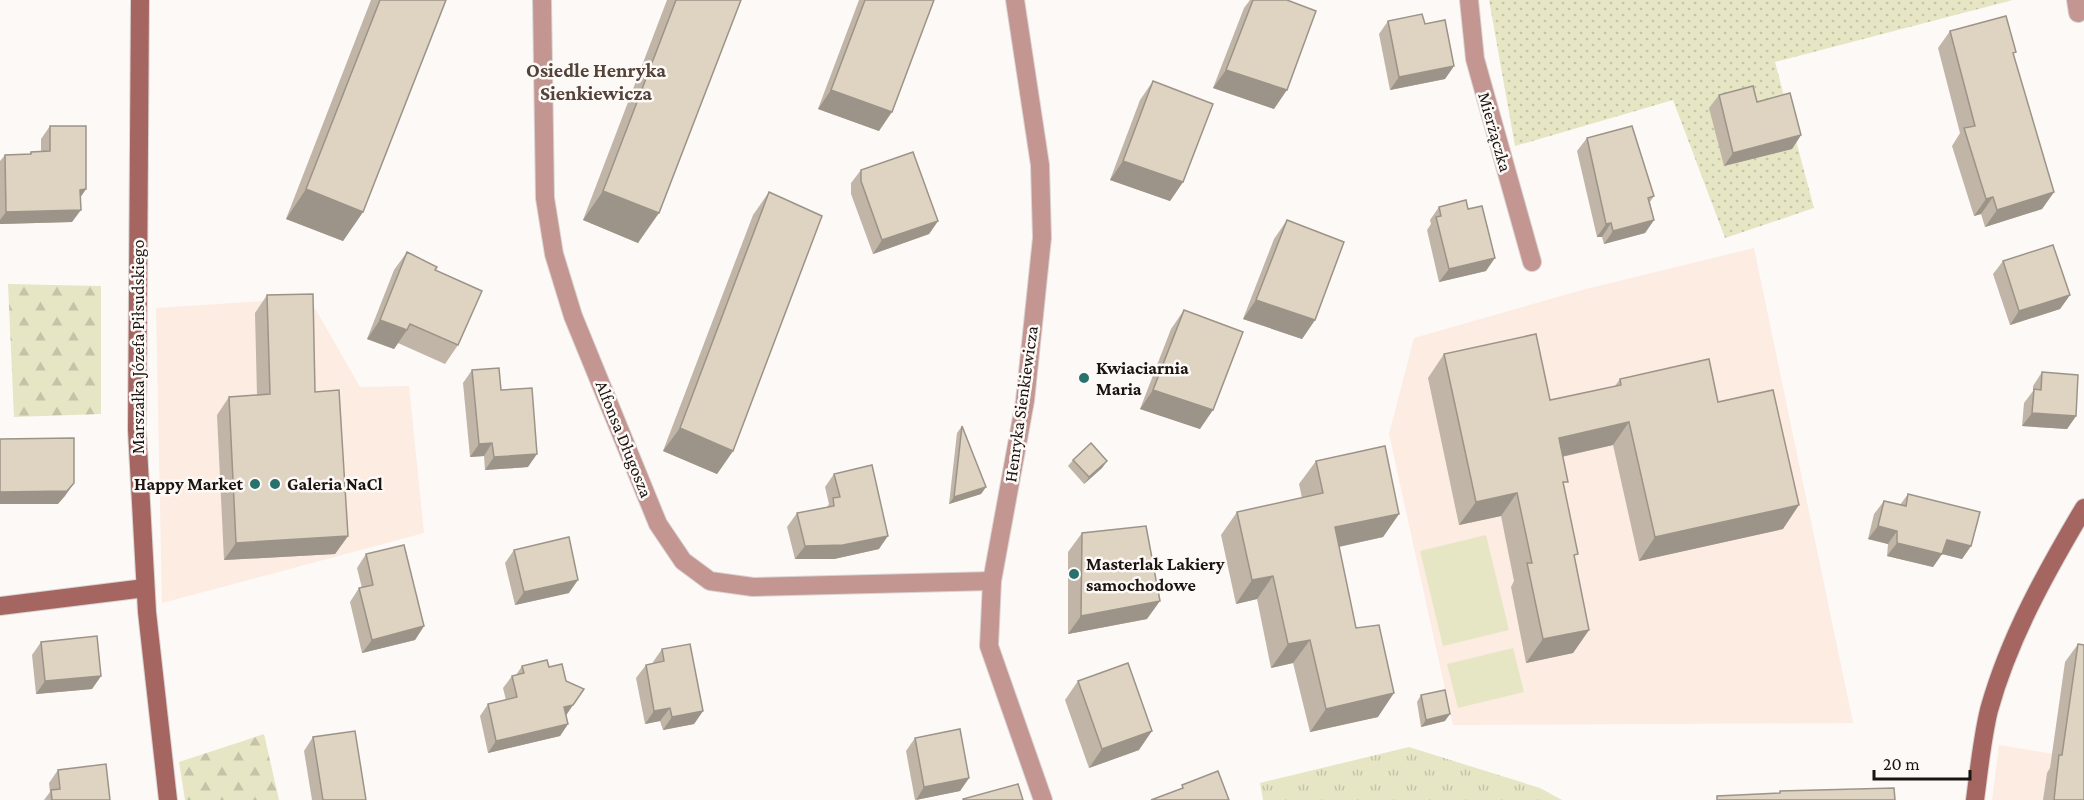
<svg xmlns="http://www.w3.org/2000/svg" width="2084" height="800" viewBox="0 0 2084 800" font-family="'Crimson Pro',serif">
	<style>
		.built { fill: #fcece2 }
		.grass { fill: url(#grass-dots) }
		.forest { fill: url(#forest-firs) }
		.park { fill: url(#park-tufts) }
		.pitch { fill: #e6e6c5 }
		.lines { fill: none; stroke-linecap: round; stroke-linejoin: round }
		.street-casing { stroke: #d9d4d2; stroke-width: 20 }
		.secondary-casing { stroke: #d9d4d2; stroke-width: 20 }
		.street { stroke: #c39692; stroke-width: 18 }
		.secondary { stroke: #a56661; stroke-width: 18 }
		.wall { fill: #c0b5a7 }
		.shaded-wall { fill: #9c9488 }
		.building { fill: #dfd3c2; stroke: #9c9488; stroke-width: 1.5 }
		.poi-dot { fill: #28716d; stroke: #fdf9f7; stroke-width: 2 }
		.labels { text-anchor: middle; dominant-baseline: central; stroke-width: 5; stroke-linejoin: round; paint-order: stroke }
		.street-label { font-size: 18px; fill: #1b1410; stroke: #fdf9f7 }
		.poi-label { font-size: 18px; font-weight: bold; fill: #1b1410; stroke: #fdf9f7; text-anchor: start }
		.neighbourhood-label { font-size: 20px; font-weight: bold; fill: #534339; stroke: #fdf9f7 }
	</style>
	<defs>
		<pattern id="grass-dots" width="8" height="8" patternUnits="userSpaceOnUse" patternTransform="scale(1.5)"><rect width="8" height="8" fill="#e6e6c5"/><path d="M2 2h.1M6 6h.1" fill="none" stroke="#c5c4a8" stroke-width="1.8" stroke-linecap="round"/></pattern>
		<pattern id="forest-firs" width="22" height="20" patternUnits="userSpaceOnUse" patternTransform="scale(1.5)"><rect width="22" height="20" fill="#e6e6c5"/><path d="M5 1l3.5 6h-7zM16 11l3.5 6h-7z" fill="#c5c4a8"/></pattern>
		<pattern id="park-tufts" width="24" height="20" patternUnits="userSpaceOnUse" patternTransform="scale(1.5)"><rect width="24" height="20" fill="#e6e6c5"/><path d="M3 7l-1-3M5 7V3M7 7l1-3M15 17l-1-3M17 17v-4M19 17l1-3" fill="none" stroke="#c5c4a8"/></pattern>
	</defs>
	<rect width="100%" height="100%" fill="#fdf9f7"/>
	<g class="built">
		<polygon points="1754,248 1853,723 1453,725 1389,434 1414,338 1582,290"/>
		<polygon points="309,298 360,387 409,386 424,533 162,603 156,308"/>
		<polygon points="1999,745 2084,759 2084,800 1992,800"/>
	</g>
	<polygon class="grass" points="1489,0 2013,0 1775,62 1814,208 1725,238 1673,100 1515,146"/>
	<g class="forest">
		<polygon points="8,284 101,286 101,414 14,417"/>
		<polygon points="264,734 279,800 185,800 179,762"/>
	</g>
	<polygon class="park" points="1409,747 1540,788 1562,800 1263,800 1260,783"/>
	<g class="pitch">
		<polygon points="1486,535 1509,630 1443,646 1420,551"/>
		<polygon points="1513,648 1524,692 1458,708 1447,664"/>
	</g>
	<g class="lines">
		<defs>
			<g id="street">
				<polyline points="542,0 545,198 554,254 573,316 658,524 683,561 710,581 753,587 992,581"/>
				<polyline points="1015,0 1040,165 1042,238 1025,401 992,581 989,646 1043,800"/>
				<polyline points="1469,0 1475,59 1532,262"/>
				<polyline points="2076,0 2078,13"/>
			</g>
			<g id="secondary">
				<polyline points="140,0 137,430 147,612 168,800"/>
				<polyline points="0,606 145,588"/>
				<path d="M1975,800C1979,770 1982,739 1989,710C2009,638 2046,572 2084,508"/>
			</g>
		</defs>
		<use href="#street" class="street-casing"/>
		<use href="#secondary" class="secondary-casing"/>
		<use href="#street" class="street"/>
		<use href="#secondary" class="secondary"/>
	</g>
	<g class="wall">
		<polygon points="371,0 446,0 363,212 343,241 286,219"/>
		<polygon points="667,0 741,0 638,243 583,220"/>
		<polygon points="859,0 934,0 879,131 818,109"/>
		<polygon points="1250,0 1287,0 1274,109 1213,88 1244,8"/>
		<polygon points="1388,21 1425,24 1454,66 1445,79 1390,90 1379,34"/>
		<polygon points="1950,31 2013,56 2054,192 2042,209 1985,227 1981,214 1974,216 1952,146 1960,133 1938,48"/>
		<polygon points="1153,81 1183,182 1170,201 1110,180 1140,100"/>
		<polygon points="1719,95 1757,102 1801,135 1792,149 1724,166 1709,108"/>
		<polygon points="50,126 86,189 80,198 72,222 0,224 0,161 5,155 29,154 31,152 41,151 41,139"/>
		<polygon points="1587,138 1654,196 1650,202 1654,220 1645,233 1604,244 1602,237 1597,237 1577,151"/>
		<polygon points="861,170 938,221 929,234 873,254 851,194 851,183"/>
		<polygon points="769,192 733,451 717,474 663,451 753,215"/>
		<polygon points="1439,207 1468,209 1486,271 1439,282 1427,230 1431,224 1430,220"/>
		<polygon points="1287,220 1315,320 1302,339 1243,319 1274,239"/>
		<polygon points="407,252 435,270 458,345 445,364 398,343 394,349 367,339 394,270"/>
		<polygon points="2003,261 2070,295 2060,309 2010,325 1993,274"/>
		<polygon points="267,295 315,392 348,536 335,554 224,560 217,415 229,397 257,395 255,313"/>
		<polygon points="1184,310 1200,429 1140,409 1171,329"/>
		<polygon points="1444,354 1550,400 1615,386 1620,379 1718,402 1783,529 1639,561 1613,445 1562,457 1564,486 1575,559 1589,630 1573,653 1526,663 1511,587 1514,581 1501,516 1459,525 1428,378"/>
		<polygon points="472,370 501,390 528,467 485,470 484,456 470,457 463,383"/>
		<polygon points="2042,372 2076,416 2067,429 2022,426 2024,403 2033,391 2033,386"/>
		<polygon points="962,426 986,487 981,494 949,504 957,433"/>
		<polygon points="1073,460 1107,461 1102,468 1084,484 1068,466"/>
		<polygon points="1316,461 1399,514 1383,537 1339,547 1356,628 1378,717 1310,732 1293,663 1271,668 1257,599 1236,604 1221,535 1237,512 1302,498 1299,484"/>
		<polygon points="834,474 879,549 834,559 795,559 787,527 797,513 827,507 829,504 825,487"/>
		<polygon points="1908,494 1971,546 1962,559 1942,554 1933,567 1887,556 1888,544 1868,539 1874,514 1884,501 1900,505"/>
		<polygon points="1082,533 1147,619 1068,634 1068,552"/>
		<polygon points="514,550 569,593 515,605 505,563"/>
		<polygon points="366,554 424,626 415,640 362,653 350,602 359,588 362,588 357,568"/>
		<polygon points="41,642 101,676 92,689 36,694 32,655"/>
		<polygon points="2078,644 2084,800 2043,800 2047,773 2050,768 2065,662"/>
		<polygon points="662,649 703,711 694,724 663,730 660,721 645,724 636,678 646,665 653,663 653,662"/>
		<polygon points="522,666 549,667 566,715 568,724 560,736 488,753 480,716 488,704 506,700 503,688 512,676 516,675"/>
		<polygon points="1078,681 1139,750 1089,768 1065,700"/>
		<polygon points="1421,695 1445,721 1421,727 1417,702"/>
		<polygon points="313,737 366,800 312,800 304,751"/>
		<polygon points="915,738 969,778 960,791 915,800 906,751"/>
		<polygon points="58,770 110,800 44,800 50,792 49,783"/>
	</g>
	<g class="shaded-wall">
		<polygon points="1454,66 1445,79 1390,90 1399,77"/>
		<polygon points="1226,70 1287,90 1274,109 1213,88"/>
		<polygon points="831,90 892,112 879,131 818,109"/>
		<polygon points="1801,135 1792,149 1724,166 1733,153"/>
		<polygon points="1123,161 1183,182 1170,201 1110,180"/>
		<polygon points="86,189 77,202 80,190"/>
		<polygon points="306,189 363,212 343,241 286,219"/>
		<polygon points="603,191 659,213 638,243 583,220"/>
		<polygon points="2054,192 2042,209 1985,227 1997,210"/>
		<polygon points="1993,197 1981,214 1974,216 1986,199"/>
		<polygon points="81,210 72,222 0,224 0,220 6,212"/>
		<polygon points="1654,220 1645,233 1604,244 1613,231"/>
		<polygon points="938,221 929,234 873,254 882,240"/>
		<polygon points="1611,223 1602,237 1597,237 1606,224"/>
		<polygon points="1495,258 1486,271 1439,282 1449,269"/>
		<polygon points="2070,295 2060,309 2010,325 2019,311"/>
		<polygon points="1256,300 1315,320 1302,339 1243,319"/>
		<polygon points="380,320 407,330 394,349 367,339"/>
		<polygon points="1153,390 1213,410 1200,429 1140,409"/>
		<polygon points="2032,413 2076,416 2067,429 2022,426"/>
		<polygon points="1629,422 1613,445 1542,461 1559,438"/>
		<polygon points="680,428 733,451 717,474 663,451"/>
		<polygon points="492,443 484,456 470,457 479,444"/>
		<polygon points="537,454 528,467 485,470 494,457"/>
		<polygon points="1107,461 1102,468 1084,484 1089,477"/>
		<polygon points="74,483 65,496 58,504 0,504 0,492"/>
		<polygon points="986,487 981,494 949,504 954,497"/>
		<polygon points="1517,493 1501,516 1459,525 1476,502"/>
		<polygon points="1799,505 1783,529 1639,561 1655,537"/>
		<polygon points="1399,514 1383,537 1319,551 1335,527"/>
		<polygon points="1878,526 1897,531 1888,544 1868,539"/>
		<polygon points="348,536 335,554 224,560 236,543"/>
		<polygon points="888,536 879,549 834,559 795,559 805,546"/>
		<polygon points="1947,540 1971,546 1962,559 1942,554 1933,567 1887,556 1897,543"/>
		<polygon points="1273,576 1257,599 1236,604 1252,580"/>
		<polygon points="578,580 569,593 515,605 524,592"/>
		<polygon points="1160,601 1147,619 1068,634 1081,616"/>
		<polygon points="424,626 415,640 362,653 372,640"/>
		<polygon points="1589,630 1573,653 1526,663 1543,639"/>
		<polygon points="1310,640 1293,663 1271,668 1288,644"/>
		<polygon points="101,676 92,689 36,694 45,681"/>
		<polygon points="584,689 565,717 564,707"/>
		<polygon points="1394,693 1378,717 1310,732 1326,709"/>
		<polygon points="670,708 660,721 645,724 654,711"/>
		<polygon points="703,711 694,724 663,730 672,717"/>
		<polygon points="1450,714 1445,721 1421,727 1426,720"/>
		<polygon points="568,724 560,736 488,753 496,741"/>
		<polygon points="1152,731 1139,750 1089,768 1102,749"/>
		<polygon points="969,778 960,791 916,800 924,787"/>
	</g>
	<g class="building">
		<polygon points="380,0 446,0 363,212 306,189"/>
		<polygon points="676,0 741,0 659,213 603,191"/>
		<polygon points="865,0 934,0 892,112 831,90"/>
		<polygon points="1253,0 1287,0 1316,11 1287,90 1226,70"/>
		<polygon points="1422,14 1425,24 1445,20 1454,66 1399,77 1388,21"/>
		<polygon points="2006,16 2016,52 2013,53 2054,192 1997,210 1993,197 1986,199 1964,128 1975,126 1950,31"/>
		<polygon points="1153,81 1213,104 1183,182 1123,161"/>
		<polygon points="1753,86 1757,102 1790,93 1801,135 1733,153 1719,95"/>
		<polygon points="50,126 86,126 86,189 80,190 81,210 6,212 5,155 31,154 31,152 50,151"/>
		<polygon points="1632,126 1654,196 1648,198 1654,220 1613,231 1611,223 1606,224 1587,138"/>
		<polygon points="913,152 938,221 882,240 861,181 861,170"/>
		<polygon points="769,192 822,216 733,451 680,428"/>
		<polygon points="1466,200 1468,209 1482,206 1495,258 1449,269 1436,217 1441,216 1439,207"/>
		<polygon points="1287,220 1344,242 1315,320 1256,300"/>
		<polygon points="2053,245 2070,295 2019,311 2003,261"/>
		<polygon points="407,252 437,267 435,270 482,291 458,345 410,324 407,330 380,320"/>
		<polygon points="313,294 315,392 339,390 348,536 236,543 229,397 270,394 267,295"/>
		<polygon points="1184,310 1243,332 1213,410 1153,390"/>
		<polygon points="1536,334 1550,400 1621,385 1620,379 1709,359 1718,402 1773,390 1799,505 1655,537 1629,422 1559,438 1568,482 1563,482 1578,554 1574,555 1589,630 1543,639 1527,563 1532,563 1517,493 1476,502 1444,354"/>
		<polygon points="499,368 501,390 532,388 537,454 494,457 492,443 479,444 472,370"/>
		<polygon points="2042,372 2078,375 2076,416 2032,413 2034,389 2041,390"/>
		<polygon points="962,426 986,487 954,497"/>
		<polygon points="74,438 74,483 67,491 0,492 0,439"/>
		<polygon points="1091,443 1107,461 1089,477 1073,460"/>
		<polygon points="1385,446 1399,514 1335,527 1356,628 1379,625 1394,693 1326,709 1310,640 1288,644 1273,576 1252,580 1237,512 1323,493 1316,461"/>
		<polygon points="872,465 888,536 843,545 805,546 797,513 834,506 833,498 840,497 834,474"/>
		<polygon points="1908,494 1980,512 1971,546 1947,540 1942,554 1897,543 1897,531 1878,526 1884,501 1906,506"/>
		<polygon points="1146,526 1160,601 1081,616 1082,533"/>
		<polygon points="569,537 578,580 524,592 514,550"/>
		<polygon points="404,545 424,626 372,640 359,588 373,585 366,554"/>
		<polygon points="97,636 101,676 45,681 41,642"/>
		<polygon points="690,644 703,711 672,717 670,708 654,711 646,665 664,661 662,649"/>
		<polygon points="2078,644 2084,645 2084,800 2054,800 2059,755 2062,755"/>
		<polygon points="547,660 549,667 562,664 566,681 584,689 573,705 564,707 568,724 496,741 488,704 517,697 512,676 524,673 522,666"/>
		<polygon points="1128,663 1152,731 1102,749 1078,681"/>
		<polygon points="1445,690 1450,714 1426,720 1421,695"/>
		<polygon points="960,729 969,778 924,787 915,738"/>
		<polygon points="355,731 366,800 323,800 313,737"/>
		<polygon points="106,764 110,800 52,800 51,790 60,789 58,770"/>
		<polygon points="1218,771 1229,800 1151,800 1183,788 1182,785"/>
		<polygon points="1018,784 1023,800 963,800 963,799"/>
		<polygon points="1894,788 1895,800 1717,800 1717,796 1780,793 1780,791"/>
	</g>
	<g class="poi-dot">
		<circle cx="1084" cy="378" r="6"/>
		<circle cx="255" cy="484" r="6"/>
		<circle cx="275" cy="484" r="6"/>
		<circle cx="1074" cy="574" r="6"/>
	</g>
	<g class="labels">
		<g class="street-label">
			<text transform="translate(1495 132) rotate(74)">Mierżączka</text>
			<text transform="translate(138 347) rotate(-90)">Marszałka Józefa Piłsudskiego</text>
			<text transform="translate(1021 404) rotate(-82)">Henryka Sienkiewicza</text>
			<text transform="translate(624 439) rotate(68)">Alfonsa Długosza</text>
		</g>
		<g class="poi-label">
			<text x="1096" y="368">Kwiaciarnia<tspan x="1096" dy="21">Maria</tspan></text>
			<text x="243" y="484" text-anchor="end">Happy Market</text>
			<text x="287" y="484">Galeria NaCl</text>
			<text x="1086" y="564">Masterlak Lakiery<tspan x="1086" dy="21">samochodowe</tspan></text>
		</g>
		<g class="neighbourhood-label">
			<text x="596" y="70">Osiedle Henryka<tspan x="596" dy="23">Sienkiewicza</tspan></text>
		</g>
	</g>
	<path d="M1874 770v9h96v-9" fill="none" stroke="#1b1410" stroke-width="3"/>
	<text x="1883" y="770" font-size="18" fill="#1b1410" stroke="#fdf9f7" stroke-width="4.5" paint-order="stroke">20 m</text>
</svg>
